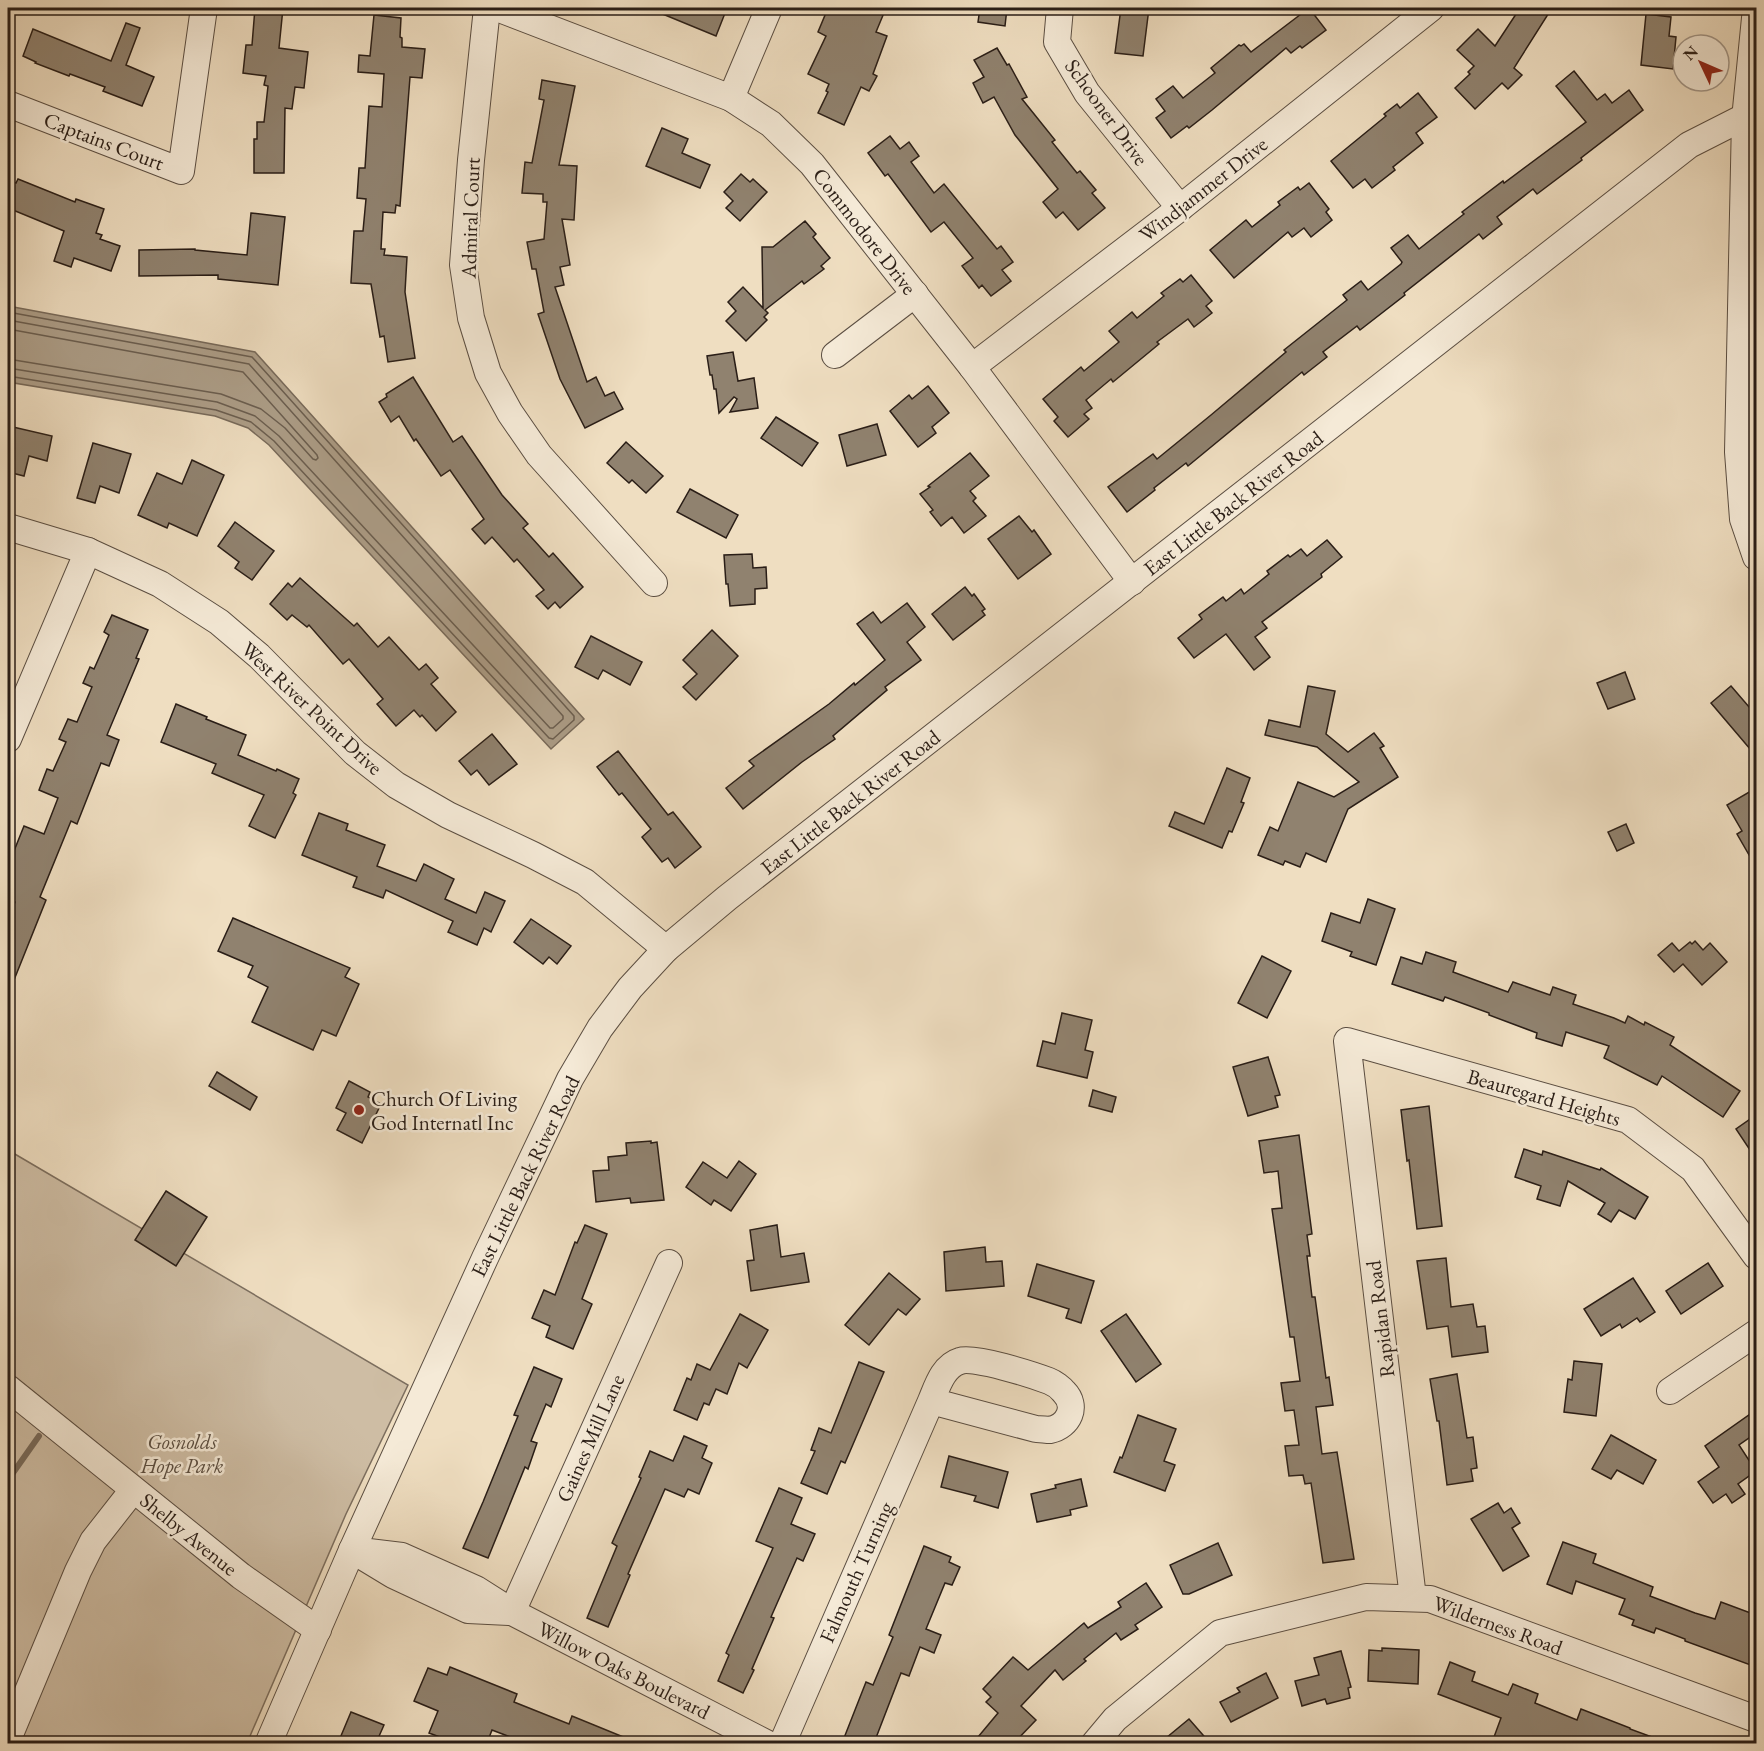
<svg xmlns="http://www.w3.org/2000/svg" width="1764" height="1751" viewBox="0 0 1764 1751" font-family="'EB Garamond',serif">
	<style>
		.green { fill: #cebda4; stroke: #7c6e5e; stroke-width: 1.5 }
		.water { fill: #ac9d87; stroke: #786a5a; stroke-width: 1.5 }
		.lines { fill: none; stroke-linecap: round; stroke-linejoin: round }
		.shore { stroke: #6b5e4f; stroke-width: 1.5 }
		.stream { stroke: #786a5a; stroke-width: 6 }
		.building { fill: #90826f; stroke: #2a1e17; stroke-width: 1.5 }
		.minor-casing { stroke: #5b4e42; stroke-width: 28 }
		.minor { stroke: #f5ead7; stroke-width: 26 }
		.poi-dot { fill: #8f2418; stroke: #f5ead7; stroke-width: 2 }
		.labels { text-anchor: middle; dominant-baseline: central; stroke-width: 5; stroke-linejoin: round; paint-order: stroke }
		.street-label { font-size: 21px; fill: #2a1e17; stroke: #f5ead7 }
		.poi-label { font-size: 21px; fill: #2a1e17; stroke: #f5ead7; text-anchor: start }
		.park-label { font-size: 21px; font-style: italic; fill: #5b4e41; stroke: #f5ead7 }
	</style>
	<rect width="100%" height="100%" fill="#efdec1"/>
	<filter id="stains"><feTurbulence type="fractalNoise" baseFrequency=".00333" numOctaves="4"/><feColorMatrix values="0 0 0 0 .2 0 0 0 0 .09 0 0 0 0 .02 0 0 0 .5 -.17"/></filter>
	<radialGradient id="worn" r=".72"><stop offset=".6" stop-color="#630" stop-opacity="0"/><stop offset="1" stop-color="#630" stop-opacity=".3"/></radialGradient>
	<polygon class="green" points="8,1150 408,1385 346,1514 247,1743 8,1744"/>
	<polygon class="water" points="8,306 255,352 584,719 551,749 269,445 248,428 215,416 8,382"/>
	<g class="lines">
		<g class="shore">
			<polyline points="8,312 252,357 574,716 574,720 553,739 549,738 274,441 251,422 216,410 8,376"/>
			<polyline points="8,320 249,364 563,716 563,719 553,728 550,728 279,436 255,416 217,402 8,368"/>
			<polyline points="8,329 243,372 317,455 318,458 316,460 313,459 285,428 261,409 221,394 8,359"/>
		</g>
		<polyline class="stream" points="8,1480 39,1436"/>
	</g>
	<g class="building">
		<polygon points="255,8 283,8 279,48 308,52 304,88 295,87 292,109 285,108 284,173 254,173 254,139 257,139 257,122 264,122 268,86 264,85 266,76 243,73 246,45 252,45"/>
		<polygon points="648,8 727,8 716,36"/>
		<polygon points="828,8 835,8 849,13 851,8 886,8 876,32 887,36 873,74 877,76 869,91 861,87 844,125 818,113 828,92 826,91 829,84 808,74 826,36 818,32"/>
		<polygon points="980,8 1007,8 1005,26 978,22"/>
		<polygon points="1121,8 1149,8 1143,56 1115,53"/>
		<polygon points="1309,8 1326,30 1302,48 1300,46 1291,53 1286,48 1212,110 1189,128 1187,126 1171,138 1156,118 1165,111 1156,99 1173,86 1183,98 1215,73 1211,68 1239,45 1241,46 1244,44 1251,52"/>
		<polygon points="1520,8 1552,8 1514,68 1522,75 1508,89 1502,83 1475,109 1455,88 1470,74 1468,72 1474,66 1457,50 1478,29 1495,46"/>
		<polygon points="1646,14 1671,17 1669,36 1676,37 1673,69 1641,65"/>
		<polygon points="374,15 401,18 400,37 402,38 402,47 425,49 422,78 410,77 400,206 396,205 395,213 383,212 381,249 385,249 384,255 407,257 405,292 415,358 388,362 384,336 380,337 371,284 351,283 351,282 354,231 363,231 366,199 357,198 359,168 365,168 369,106 382,107 384,74 358,72 359,55 370,56"/>
		<polygon points="126,23 140,28 126,65 154,77 142,106 103,91 105,87 70,74 69,76 35,63 36,62 23,56 33,29 111,61"/>
		<polygon points="997,48 1007,65 1009,64 1027,97 1022,99 1055,140 1052,142 1077,173 1080,171 1096,190 1092,193 1105,208 1078,230 1063,212 1056,218 1043,202 1058,189 1015,135 994,97 983,103 973,83 984,77 974,60"/>
		<polygon points="1574,71 1597,100 1605,94 1612,103 1629,90 1643,110 1581,158 1582,160 1537,194 1533,189 1497,217 1502,224 1483,239 1479,234 1404,293 1405,295 1360,330 1357,326 1323,352 1327,357 1304,375 1302,372 1188,466 1186,463 1154,488 1155,490 1127,512 1108,487 1153,454 1157,459 1211,415 1286,352 1284,350 1347,300 1343,295 1361,281 1368,290 1401,264 1402,262 1391,248 1408,235 1419,249 1464,214 1462,212 1503,181 1504,183 1586,122 1556,86"/>
		<polygon points="542,80 575,86 559,165 577,166 574,220 562,219 570,265 560,267 564,285 555,287 587,382 596,377 605,396 614,392 623,409 585,428 560,379 538,314 544,312 536,269 532,269 527,242 544,239 547,202 543,202 543,194 522,193 525,162 532,163 544,100 539,99"/>
		<polygon points="1418,93 1437,117 1416,133 1423,143 1393,167 1395,170 1372,188 1365,179 1353,188 1331,161 1386,116 1384,114 1397,104 1400,108"/>
		<polygon points="662,128 688,139 682,153 710,165 700,188 646,166"/>
		<polygon points="890,136 900,149 909,142 919,156 911,162 934,193 944,184 997,249 1001,246 1013,262 1002,270 1011,281 991,296 982,285 979,288 962,266 973,258 944,222 931,232 888,174 885,176 868,153"/>
		<polygon points="741,174 750,182 753,179 767,192 740,221 726,208 733,201 724,192"/>
		<polygon points="18,179 75,202 76,199 104,209 96,233 102,235 100,239 120,246 111,271 74,258 71,267 54,261 64,231 8,208 8,180 16,183"/>
		<polygon points="1309,183 1329,209 1326,212 1332,220 1311,237 1304,228 1292,237 1288,232 1234,278 1210,250 1246,220 1252,227 1280,205 1278,202 1298,187 1300,190"/>
		<polygon points="251,213 285,217 278,285 218,279 218,275 139,276 139,250 195,249 195,250 247,255"/>
		<polygon points="805,221 816,234 813,237 830,258 821,266 824,269 804,284 802,281 765,310 768,313 764,317 767,320 746,341 726,321 736,311 728,302 743,287 763,308 762,247 773,247"/>
		<polygon points="1191,275 1212,301 1206,306 1212,313 1194,327 1188,319 1157,342 1159,344 1113,382 1111,379 1086,400 1092,408 1084,414 1089,419 1068,437 1054,421 1058,417 1043,399 1081,367 1084,371 1119,342 1109,331 1132,312 1137,318 1164,296 1161,293 1180,279 1183,282"/>
		<polygon points="733,352 738,381 754,378 758,408 730,412 737,399 734,397 719,413 716,389 714,389 712,375 710,375 707,356"/>
		<polygon points="413,377 453,442 462,436 502,495 528,524 523,528 549,557 553,553 583,587 560,608 555,602 548,609 536,596 544,590 517,559 514,562 492,537 485,544 472,529 484,519 450,470 441,476 416,439 414,441 399,416 391,422 379,402 387,397 386,394"/>
		<polygon points="928,386 949,413 932,427 936,433 918,447 890,411 909,395 912,399"/>
		<polygon points="776,417 818,443 802,466 761,438"/>
		<polygon points="877,424 886,455 847,466 839,435"/>
		<polygon points="13,427 52,436 47,461 29,456 24,476 8,472 8,448"/>
		<polygon points="626,442 663,476 646,493 632,480 629,483 607,463"/>
		<polygon points="93,443 131,454 119,493 100,486 95,503 77,498"/>
		<polygon points="970,453 989,476 970,491 976,498 973,501 986,516 964,533 952,517 941,526 930,512 933,510 920,494 930,487 928,486"/>
		<polygon points="192,460 224,475 197,536 169,523 167,528 138,515 157,473 182,484"/>
		<polygon points="690,489 738,515 726,538 677,512"/>
		<polygon points="1019,516 1032,532 1034,530 1051,554 1018,579 988,539"/>
		<polygon points="235,522 274,551 252,580 235,568 239,562 218,546"/>
		<polygon points="1327,540 1342,557 1321,574 1322,577 1262,622 1267,628 1255,637 1270,657 1254,670 1226,634 1194,658 1178,638 1202,619 1199,615 1223,597 1226,601 1241,589 1244,594 1269,574 1267,571 1288,555 1290,557 1301,549 1307,556"/>
		<polygon points="752,554 753,568 766,567 767,588 755,589 755,604 730,606 728,584 726,584 724,555"/>
		<polygon points="300,578 354,626 357,623 378,647 389,637 419,670 426,664 438,678 431,684 456,712 436,731 422,715 420,717 414,710 396,726 377,704 383,699 349,659 343,664 309,625 307,627 292,615 287,620 270,604 288,583 292,587"/>
		<polygon points="965,587 972,596 974,594 985,609 982,611 985,615 953,640 932,614"/>
		<polygon points="907,603 925,627 907,642 921,660 885,687 887,690 833,736 835,739 802,762 743,809 726,788 754,766 749,761 829,704 854,683 855,685 885,660 857,624 873,612 881,623"/>
		<polygon points="112,615 148,630 136,658 139,659 107,735 119,740 109,766 101,763 77,824 71,821 40,897 46,900 8,995 8,920 15,902 8,898 8,866 24,826 44,834 58,798 39,790 47,769 53,771 66,742 59,739 68,719 77,722 92,687 83,683 90,667 94,669 109,635 104,632"/>
		<polygon points="712,630 738,656 696,700 683,687 697,674 683,660"/>
		<polygon points="591,636 642,662 630,685 603,670 598,679 575,667"/>
		<polygon points="1625,672 1635,699 1608,709 1597,683"/>
		<polygon points="1308,686 1335,691 1326,734 1348,752 1374,733 1384,746 1380,748 1398,777 1348,809 1326,862 1306,853 1300,867 1285,861 1283,865 1258,855 1270,827 1278,831 1298,782 1334,797 1359,782 1317,747 1265,735 1269,720 1300,727"/>
		<polygon points="1731,686 1756,715 1756,756 1711,703"/>
		<polygon points="176,704 207,717 206,719 246,735 238,755 276,771 277,769 299,779 293,793 296,795 275,838 249,826 264,795 212,773 216,764 161,742"/>
		<polygon points="492,734 517,764 489,785 477,770 471,775 459,761"/>
		<polygon points="618,751 668,815 673,812 701,847 675,868 668,858 662,862 642,837 651,829 622,793 619,795 597,767"/>
		<polygon points="1227,768 1250,778 1241,802 1244,803 1232,832 1229,831 1222,848 1169,826 1175,812 1204,824"/>
		<polygon points="1756,788 1756,867 1737,834 1742,831 1727,805"/>
		<polygon points="319,813 348,824 346,830 385,845 377,866 416,881 424,864 454,879 445,899 476,913 485,892 505,901 491,932 484,928 477,945 448,932 453,921 386,890 383,898 353,887 357,877 302,855"/>
		<polygon points="1626,824 1634,843 1617,851 1608,832"/>
		<polygon points="1368,899 1395,909 1376,965 1350,956 1352,952 1322,941 1331,913 1360,923"/>
		<polygon points="233,918 350,968 345,977 359,984 336,1036 322,1030 313,1050 252,1022 268,987 248,977 253,966 218,951"/>
		<polygon points="531,919 571,946 557,964 549,957 543,964 514,942"/>
		<polygon points="1695,941 1703,950 1710,943 1727,962 1702,985 1683,964 1674,972 1658,955 1672,943 1679,951 1690,942 1692,944"/>
		<polygon points="1426,952 1456,962 1453,972 1508,992 1513,982 1550,995 1553,987 1576,995 1573,1004 1614,1018 1625,1023 1628,1016 1644,1025 1645,1022 1674,1037 1670,1045 1740,1091 1723,1117 1662,1076 1657,1085 1604,1058 1609,1046 1566,1032 1562,1046 1536,1038 1537,1033 1489,1015 1489,1013 1445,997 1443,1001 1392,984 1401,957 1422,964"/>
		<polygon points="1262,956 1291,971 1267,1018 1238,1003"/>
		<polygon points="1062,1013 1092,1020 1085,1050 1093,1052 1087,1078 1037,1066 1043,1041 1055,1044"/>
		<polygon points="1268,1057 1280,1095 1275,1096 1278,1107 1248,1116 1233,1067"/>
		<polygon points="217,1072 257,1097 250,1110 209,1086"/>
		<polygon points="349,1081 370,1092 368,1097 381,1104 362,1143 337,1130 346,1113 336,1108"/>
		<polygon points="1093,1090 1116,1097 1112,1112 1089,1106"/>
		<polygon points="1429,1106 1442,1226 1417,1229 1409,1160 1407,1161 1401,1110"/>
		<polygon points="1756,1115 1756,1159 1736,1129"/>
		<polygon points="1299,1135 1312,1234 1307,1235 1310,1256 1307,1256 1312,1297 1315,1297 1326,1378 1329,1377 1333,1405 1316,1407 1322,1454 1337,1452 1354,1559 1323,1563 1311,1483 1305,1484 1303,1475 1289,1476 1285,1446 1299,1445 1294,1410 1285,1411 1281,1383 1300,1381 1294,1337 1290,1337 1272,1209 1282,1208 1278,1171 1264,1173 1259,1141"/>
		<polygon points="651,1141 651,1143 657,1142 664,1200 631,1203 630,1198 596,1202 593,1171 609,1170 608,1157 627,1155 626,1143"/>
		<polygon points="1524,1149 1542,1155 1543,1151 1600,1170 1601,1168 1648,1197 1635,1219 1619,1210 1611,1222 1598,1214 1605,1203 1568,1181 1560,1206 1537,1199 1541,1186 1515,1177"/>
		<polygon points="739,1161 756,1174 731,1211 714,1200 711,1205 686,1187 703,1162 727,1178"/>
		<polygon points="166,1191 207,1217 176,1266 135,1240"/>
		<polygon points="585,1225 607,1234 582,1299 592,1304 573,1349 546,1337 550,1326 532,1318 544,1290 555,1295 575,1242 577,1243"/>
		<polygon points="777,1225 781,1257 804,1253 809,1282 751,1291 747,1261 754,1260 750,1230"/>
		<polygon points="985,1247 986,1262 1002,1261 1004,1286 946,1291 944,1252"/>
		<polygon points="1446,1258 1451,1307 1473,1304 1477,1327 1485,1326 1488,1352 1452,1357 1448,1326 1427,1329 1417,1261"/>
		<polygon points="1708,1263 1723,1286 1681,1314 1666,1291"/>
		<polygon points="1037,1264 1094,1281 1081,1323 1066,1318 1069,1309 1028,1296"/>
		<polygon points="889,1273 920,1299 906,1315 898,1309 869,1345 845,1325"/>
		<polygon points="1633,1278 1655,1312 1640,1322 1637,1318 1622,1328 1620,1324 1601,1336 1584,1309"/>
		<polygon points="740,1314 768,1330 747,1368 739,1363 727,1394 716,1389 709,1405 704,1403 697,1420 674,1410 687,1378 691,1380 697,1364 710,1370"/>
		<polygon points="1126,1314 1161,1364 1136,1382 1101,1331"/>
		<polygon points="1574,1361 1602,1364 1596,1416 1564,1412 1568,1379 1572,1380"/>
		<polygon points="859,1362 884,1372 845,1463 841,1461 827,1494 801,1483 815,1451 811,1450 819,1428 831,1433"/>
		<polygon points="534,1367 562,1379 551,1407 546,1404 531,1441 537,1443 528,1469 525,1467 488,1558 463,1548 483,1502 518,1416 514,1415"/>
		<polygon points="1457,1374 1467,1438 1473,1437 1477,1468 1471,1469 1473,1481 1447,1485 1439,1421 1437,1421 1430,1379"/>
		<polygon points="1756,1410 1756,1433 1739,1445 1756,1471 1738,1484 1745,1494 1732,1503 1726,1494 1713,1503 1698,1482 1719,1467 1705,1446"/>
		<polygon points="1138,1415 1176,1429 1164,1461 1175,1465 1165,1491 1114,1472 1120,1457 1122,1458"/>
		<polygon points="1611,1435 1656,1460 1643,1484 1617,1470 1611,1479 1592,1469"/>
		<polygon points="684,1436 707,1446 702,1458 712,1463 699,1494 688,1489 684,1497 665,1489 628,1574 630,1575 608,1627 587,1618 617,1546 612,1543 641,1478 639,1477 650,1451 673,1461"/>
		<polygon points="949,1456 1008,1472 998,1508 974,1501 976,1496 941,1487"/>
		<polygon points="1081,1479 1087,1506 1070,1510 1071,1515 1037,1522 1031,1494 1056,1488 1055,1485"/>
		<polygon points="779,1488 802,1498 791,1524 815,1534 803,1561 797,1558 771,1617 774,1618 752,1669 754,1670 743,1693 718,1681 729,1655 726,1653 773,1548 756,1541"/>
		<polygon points="1498,1503 1504,1513 1511,1508 1520,1523 1512,1528 1529,1556 1503,1571 1471,1519"/>
		<polygon points="1563,1542 1596,1554 1593,1563 1653,1587 1650,1596 1695,1613 1715,1619 1721,1602 1756,1615 1756,1667 1685,1641 1685,1639 1656,1628 1654,1633 1632,1625 1634,1620 1619,1614 1625,1599 1576,1581 1572,1594 1547,1584"/>
		<polygon points="1218,1543 1232,1575 1189,1594 1183,1594 1170,1565"/>
		<polygon points="924,1546 951,1557 949,1562 960,1567 952,1585 945,1583 926,1629 941,1635 934,1653 920,1647 909,1676 901,1673 874,1743 858,1743 844,1738 866,1682 873,1685 893,1637 889,1635"/>
		<polygon points="1146,1583 1162,1607 1135,1625 1138,1629 1121,1640 1116,1633 1084,1659 1086,1661 1063,1680 1055,1670 1021,1706 1036,1720 1014,1743 973,1743 998,1713 986,1702 991,1697 983,1689 1013,1657 1028,1670 1084,1623 1088,1628 1121,1607 1118,1602"/>
		<polygon points="1382,1648 1419,1650 1418,1684 1368,1681 1369,1650 1382,1651"/>
		<polygon points="1341,1651 1351,1687 1348,1688 1350,1698 1327,1704 1325,1699 1302,1706 1295,1681 1319,1675 1314,1658"/>
		<polygon points="1450,1662 1475,1672 1472,1681 1508,1695 1513,1684 1538,1694 1535,1703 1577,1720 1581,1709 1630,1728 1630,1729 1663,1741 1663,1743 1511,1743 1494,1737 1501,1718 1438,1694"/>
		<polygon points="450,1667 517,1694 514,1702 569,1724 572,1716 638,1743 526,1743 492,1730 487,1743 456,1743 429,1733 438,1711 414,1701 428,1668 447,1675"/>
		<polygon points="1266,1673 1278,1698 1231,1722 1220,1702 1240,1692 1237,1688"/>
		<polygon points="351,1712 384,1725 376,1743 338,1743"/>
		<polygon points="1189,1719 1210,1743 1160,1743"/>
	</g>
	<g class="lines">
		<defs>
			<g id="minor">
				<polyline points="487,8 471,160 463,265 471,318 488,373 510,413 539,455 654,583"/>
				<polyline points="497,8 731,98 771,124 812,164 972,367 1132,582"/>
				<polyline points="1060,8 1057,42 1087,93 1180,208"/>
				<polyline points="1756,8 1745,119 1738,452 1743,519 1756,557"/>
				<polyline points="731,98 769,8"/>
				<polyline points="8,104 181,171 204,8"/>
				<polyline points="835,355 915,294"/>
				<polyline points="972,367 1180,208 1431,8"/>
				<polyline points="8,527 88,551 160,584 219,622 259,656 355,753 396,785 448,815 533,855 585,882 666,949"/>
				<polyline points="8,739 88,551"/>
				<polyline points="8,1388 241,1576 318,1630"/>
				<polyline points="1670,1391 1756,1333"/>
				<polyline points="352,1550 402,1556 476,1589 512,1612 768,1744"/>
				<polyline points="360,1555 393,1575 468,1610 509,1612"/>
				<polyline points="1413,1598 1347,1041 1628,1120 1693,1169 1756,1256"/>
				<polyline points="512,1612 669,1263"/>
				<polyline points="8,1739 78,1571 93,1541 133,1490"/>
				<polyline points="268,1744 352,1550 485,1258 570,1079 600,1028 630,988 666,949 727,898 1689,145 1756,111"/>
				<path d="M782,1744L931,1401C937,1387 943,1366 960,1361C974,1356 1033,1375 1049,1381C1054,1383 1061,1388 1064,1392C1078,1406 1069,1426 1050,1430C1046,1430 1041,1429 1036,1429L931,1401"/>
				<polyline points="1094,1744 1115,1719 1220,1633 1366,1597 1430,1599 1756,1719"/>
			</g>
		</defs>
		<use href="#minor" class="minor-casing"/>
		<use href="#minor" class="minor"/>
	</g>
	<circle class="poi-dot" cx="359" cy="1110" r="6"/>
	<g class="labels">
		<g class="street-label">
			<text transform="translate(1107 112) rotate(54)">Schooner Drive</text>
			<text transform="translate(104 141) rotate(21)">Captains Court</text>
			<text transform="translate(1203 189) rotate(-38)">Windjammer Drive</text>
			<text transform="translate(470 218) rotate(-88)">Admiral Court</text>
			<text transform="translate(865 231) rotate(52)">Commodore Drive</text>
			<text transform="translate(1233 503) rotate(-38)">East Little Back River Road</text>
			<text transform="translate(312 708) rotate(43)">West River Point Drive</text>
			<text transform="translate(850 802) rotate(-38)">East Little Back River Road</text>
			<text transform="translate(1544 1097) rotate(16)">Beauregard Heights</text>
			<text transform="translate(525 1176) rotate(-64)">East Little Back River Road</text>
			<text transform="translate(1380 1319) rotate(-97)">Rapidan Road</text>
			<text transform="translate(590 1438) rotate(-66)">Gaines Mill Lane</text>
			<text transform="translate(189 1534) rotate(39)">Shelby Avenue</text>
			<text transform="translate(856 1572) rotate(-66)">Falmouth Turning</text>
			<text transform="translate(1498 1625) rotate(20)">Wilderness Road</text>
			<text transform="translate(624 1670) rotate(27)">Willow Oaks Boulevard</text>
		</g>
		<g class="poi-label">
			<text x="371" y="1098">Church Of Living<tspan x="371" dy="24">God Internatl Inc</tspan></text>
		</g>
		<g class="park-label">
			<text x="182" y="1441">Gosnolds<tspan x="182" dy="24">Hope Park</tspan></text>
		</g>
	</g>
	<rect width="1764" height="1751" fill="none" stroke="#efdec1" stroke-width="30"/>
	<rect x="9" y="9" width="1746" height="1733" fill="none" stroke="#2a1e17" stroke-width="3"/>
	<rect x="15" y="15" width="1734" height="1721" fill="none" stroke="#2a1e17" stroke-width="1.5"/>
	<g transform="translate(1701 63) rotate(314)"><circle r="28" fill="#f5ead7" stroke="#a4988a" stroke-width="1.5"/>
	<path d="M0-4.5L10 22L0 15L-10 22Z" fill="#8f2418"/>
	<text y="-9" font-size="16" font-weight="bold" text-anchor="middle" fill="#2a1e17">N</text>
	</g>
	<rect width="100%" height="100%" filter="url(#stains)"/>
	<rect width="100%" height="100%" fill="url(#worn)"/>
</svg>
